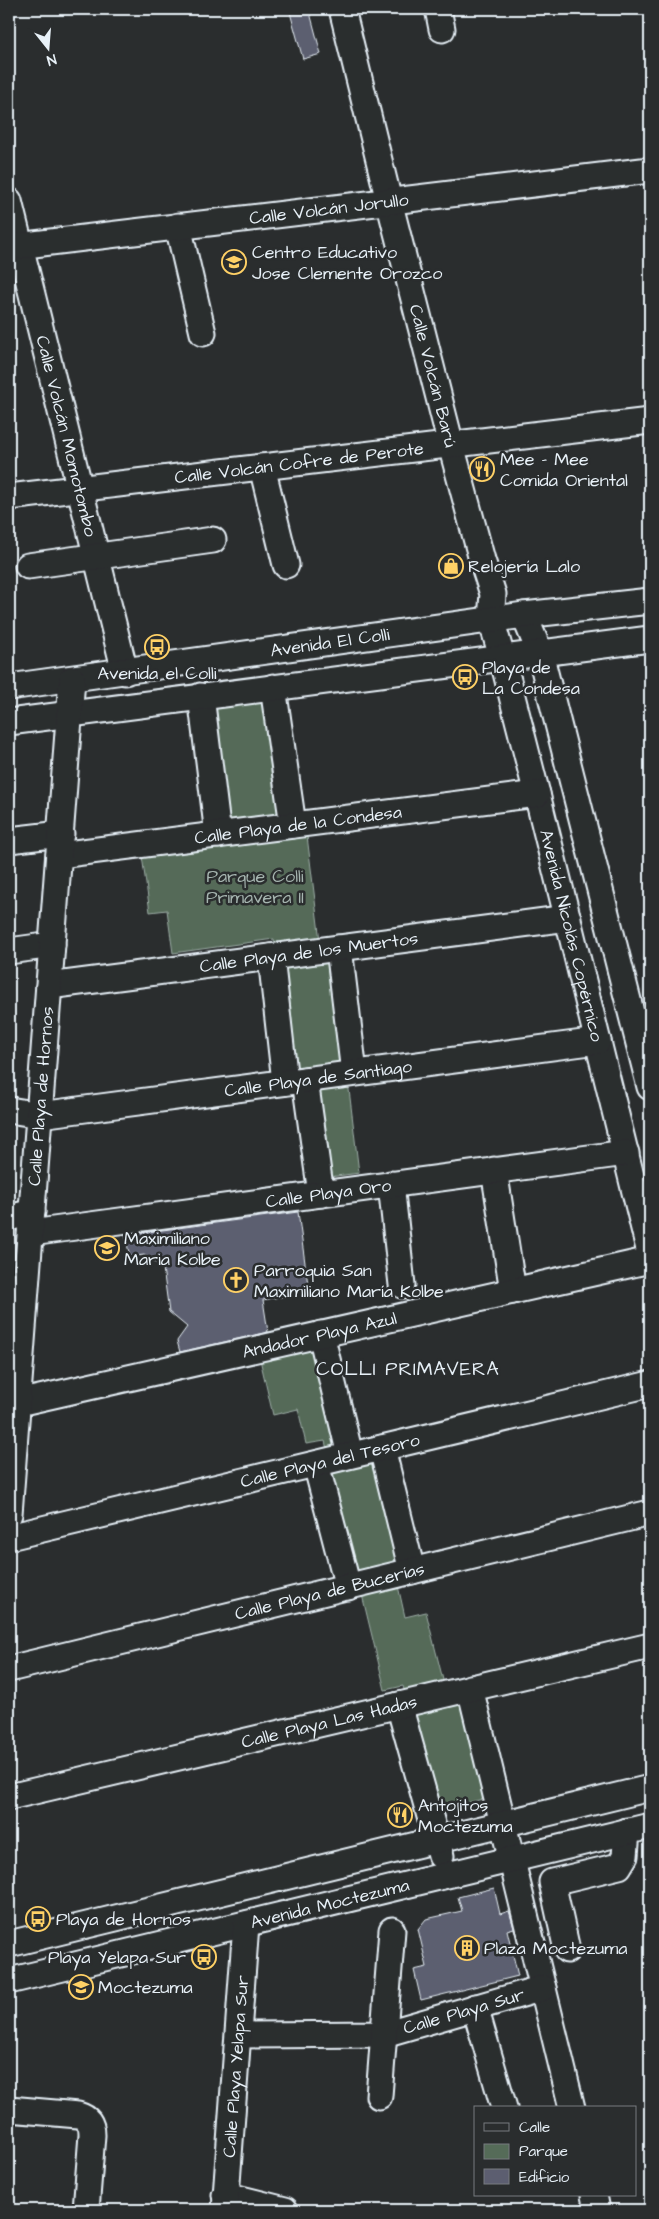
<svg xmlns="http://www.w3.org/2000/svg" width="659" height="2219" viewBox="0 0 659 2219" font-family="'Architects Daughter',sans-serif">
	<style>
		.green { fill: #556b58; stroke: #9eaea8 }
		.building { fill: #5c5e70; stroke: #e8f1f8 }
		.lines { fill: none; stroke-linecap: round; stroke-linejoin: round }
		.minor-casing { stroke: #e8f1f8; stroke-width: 29 }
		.minor { stroke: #2a2d2e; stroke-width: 25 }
		.labels { text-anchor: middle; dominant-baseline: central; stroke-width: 5; stroke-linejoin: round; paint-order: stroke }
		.street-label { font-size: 18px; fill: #e8f1f8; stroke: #2a2d2e }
		.poi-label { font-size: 18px; fill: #e8f1f8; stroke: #2a2d2e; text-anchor: start }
		.park-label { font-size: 18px; fill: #a6b5b0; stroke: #2a2d2e }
		.neighbourhood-label { font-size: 19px; letter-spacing: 1px; fill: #e8f1f8; stroke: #2a2d2e }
	</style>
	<rect width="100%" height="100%" fill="#2a2d2e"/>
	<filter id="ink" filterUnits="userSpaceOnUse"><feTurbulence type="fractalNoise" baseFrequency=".02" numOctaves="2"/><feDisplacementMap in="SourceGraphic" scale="10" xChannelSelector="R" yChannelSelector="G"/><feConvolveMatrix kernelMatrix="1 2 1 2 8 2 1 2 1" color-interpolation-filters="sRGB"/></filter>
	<g filter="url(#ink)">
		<g class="green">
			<polygon points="268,699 306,828 322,957 333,956 359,1173 306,1180 274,939 173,953 167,910 150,912 141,849 231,836 214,706"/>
			<polygon points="334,1337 362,1462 381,1458 411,1583 398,1586 405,1617 426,1612 448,1700 463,1696 487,1798 437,1810 403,1686 385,1690 325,1441 306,1444 298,1409 273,1415 259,1355"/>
		</g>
		<g class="building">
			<polygon points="289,9 309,9 321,54 303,59"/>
			<polygon points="298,1212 309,1292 263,1300 268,1332 180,1352 177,1341 187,1327 169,1312 163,1268 144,1255 130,1257 125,1235"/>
			<polygon points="494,1888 500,1914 509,1911 514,1928 507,1930 518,1976 421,2000 414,1970 427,1967 418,1929 426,1919 462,1911 458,1897"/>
		</g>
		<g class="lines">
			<defs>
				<g id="minor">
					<path id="s1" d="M342,9L389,201L451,445L482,560L493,594L491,619L502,657L537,794L650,1253"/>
					<polyline points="438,9 442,29"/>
					<path id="s2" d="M9,201L125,672"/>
					<polyline points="178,226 203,333"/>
					<path id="s3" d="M9,247L650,170"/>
					<polyline points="262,467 286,565"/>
					<path id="s4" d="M9,497L650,421"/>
					<polyline points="28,566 213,540"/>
					<polyline points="524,615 540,653 650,1087"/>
					<path id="s5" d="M9,687L524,615L650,601"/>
					<polyline points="273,687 293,825"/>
					<polyline points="201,696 218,835"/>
					<polyline points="9,722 650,639"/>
					<polyline points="9,840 61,834"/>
					<path id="s6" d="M59,855L537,794"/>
					<polyline points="339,948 354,1073"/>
					<polyline points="9,951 52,945"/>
					<polyline points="271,957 285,1082"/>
					<path id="s7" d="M49,986L568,918"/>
					<polyline points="305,1080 321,1194"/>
					<path id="s8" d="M9,1110L40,1115L598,1041"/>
					<polyline points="494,1170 513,1291"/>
					<polyline points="391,1184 402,1285"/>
					<polyline points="9,1218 32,1212"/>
					<path id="s9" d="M31,1233L626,1153"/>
					<polyline points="321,1334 350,1455"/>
					<path id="s10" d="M18,1403L650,1260"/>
					<polyline points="382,1448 412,1571"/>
					<polyline points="316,1464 348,1587"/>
					<path id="s11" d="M9,1514L72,679"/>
					<path id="s12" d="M9,1537L650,1384"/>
					<path id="s13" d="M9,1669L650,1513"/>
					<polyline points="470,1688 572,2108"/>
					<polyline points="399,1705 441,1856"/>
					<path id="s14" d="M9,1797L650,1646"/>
					<polyline points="9,1944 650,1788"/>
					<polyline points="567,1950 552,1882 619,1866 625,1856 627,1831"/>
					<path id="s15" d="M9,1981L650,1826"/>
					<polyline points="475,2007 504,2108"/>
					<path id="s16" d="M239,2035L384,2034L543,1988"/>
					<polyline points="379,2096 392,1930"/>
					<path d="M9,2109L78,2115C89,2118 92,2124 92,2135L86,2210"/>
					<polyline points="225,2195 285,2210"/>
					<polyline points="594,2195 597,2210"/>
					<path id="s17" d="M225,2210L246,1924"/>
				</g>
			</defs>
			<use href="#minor" class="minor-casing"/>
			<use href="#minor" class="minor"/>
		</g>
	</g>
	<defs>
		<symbol id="school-ring" viewBox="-11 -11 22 22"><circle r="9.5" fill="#2a2d2e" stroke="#ffd166" stroke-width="1.5"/><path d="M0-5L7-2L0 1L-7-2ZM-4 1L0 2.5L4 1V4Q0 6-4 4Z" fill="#ffd166"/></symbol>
		<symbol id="restaurant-ring" viewBox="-11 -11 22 22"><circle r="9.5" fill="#2a2d2e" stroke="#ffd166" stroke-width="1.5"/><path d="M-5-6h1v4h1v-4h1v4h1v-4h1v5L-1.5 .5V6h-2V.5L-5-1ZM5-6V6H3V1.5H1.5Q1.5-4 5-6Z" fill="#ffd166"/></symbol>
		<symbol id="shop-ring" viewBox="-11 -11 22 22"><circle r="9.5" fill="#2a2d2e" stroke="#ffd166" stroke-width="1.5"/><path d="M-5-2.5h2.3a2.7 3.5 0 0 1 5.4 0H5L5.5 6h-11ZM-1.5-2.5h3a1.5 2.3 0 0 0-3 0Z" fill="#ffd166"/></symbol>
		<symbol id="bus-ring" viewBox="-11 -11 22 22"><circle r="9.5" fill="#2a2d2e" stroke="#ffd166" stroke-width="1.5"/><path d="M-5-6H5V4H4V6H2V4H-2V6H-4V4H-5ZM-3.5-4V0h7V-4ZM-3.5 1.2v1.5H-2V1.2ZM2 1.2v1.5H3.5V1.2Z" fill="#ffd166"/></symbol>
		<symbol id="church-ring" viewBox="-11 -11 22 22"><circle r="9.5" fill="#2a2d2e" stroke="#ffd166" stroke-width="1.5"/><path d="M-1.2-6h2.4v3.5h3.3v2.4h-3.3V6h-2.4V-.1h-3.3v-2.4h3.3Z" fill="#ffd166"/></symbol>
		<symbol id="building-ring" viewBox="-11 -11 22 22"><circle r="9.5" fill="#2a2d2e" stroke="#ffd166" stroke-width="1.5"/><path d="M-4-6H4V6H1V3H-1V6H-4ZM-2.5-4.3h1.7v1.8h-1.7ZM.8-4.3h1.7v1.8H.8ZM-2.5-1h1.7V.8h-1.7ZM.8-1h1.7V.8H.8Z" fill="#ffd166"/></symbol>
	</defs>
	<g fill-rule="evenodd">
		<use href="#school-ring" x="220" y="248" width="28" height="28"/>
		<use href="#restaurant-ring" x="468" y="455" width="28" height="28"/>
		<use href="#shop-ring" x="437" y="552" width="28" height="28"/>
		<use href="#bus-ring" x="143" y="633" width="28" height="28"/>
		<use href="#bus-ring" x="451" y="663" width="28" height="28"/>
		<use href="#school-ring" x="93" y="1234" width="28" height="28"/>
		<use href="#church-ring" x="222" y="1266" width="28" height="28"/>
		<use href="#restaurant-ring" x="386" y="1801" width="28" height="28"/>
		<use href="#bus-ring" x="24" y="1905" width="28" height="28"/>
		<use href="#building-ring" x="453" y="1934" width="28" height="28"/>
		<use href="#bus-ring" x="190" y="1943" width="28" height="28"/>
		<use href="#school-ring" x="67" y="1973" width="28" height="28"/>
	</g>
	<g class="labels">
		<g class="street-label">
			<text stroke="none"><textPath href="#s3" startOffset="322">Calle Volcán Jorullo</textPath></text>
			<text stroke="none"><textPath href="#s1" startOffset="378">Calle Volcán Barú</textPath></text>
			<text stroke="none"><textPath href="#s2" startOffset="242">Calle Volcán Momotombo</textPath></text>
			<text stroke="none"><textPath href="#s4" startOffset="292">Calle Volcán Cofre de Perote</textPath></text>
			<text stroke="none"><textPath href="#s5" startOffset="324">Avenida El Colli</textPath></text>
			<text stroke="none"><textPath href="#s6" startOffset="241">Calle Playa de la Condesa</textPath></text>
			<text stroke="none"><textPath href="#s1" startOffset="956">Avenida Nicolás Copérnico</textPath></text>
			<text stroke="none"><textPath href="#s7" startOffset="262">Calle Playa de los Muertos</textPath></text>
			<text stroke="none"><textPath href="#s8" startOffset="312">Calle Playa de Santiago</textPath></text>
			<text stroke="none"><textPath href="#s11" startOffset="419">Calle Playa de Hornos</textPath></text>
			<text stroke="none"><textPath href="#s9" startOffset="300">Calle Playa Oro</textPath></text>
			<text stroke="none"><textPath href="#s10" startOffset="309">Andador Playa Azul</textPath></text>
			<text stroke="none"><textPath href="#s12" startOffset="330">Calle Playa del Tesoro</textPath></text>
			<text stroke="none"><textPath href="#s13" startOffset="330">Calle Playa de Bucerías</textPath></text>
			<text stroke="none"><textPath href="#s14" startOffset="329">Calle Playa Las Hadas</textPath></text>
			<text stroke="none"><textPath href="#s15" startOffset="330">Avenida Moctezuma</textPath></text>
			<text stroke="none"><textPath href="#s16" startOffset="228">Calle Playa Sur</textPath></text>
			<text stroke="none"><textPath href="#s17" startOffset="144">Calle Playa Yelapa Sur</textPath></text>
		</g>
		<g class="poi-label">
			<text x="252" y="252">Centro Educativo<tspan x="252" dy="21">Jose Clemente Orozco</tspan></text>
			<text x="500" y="459">Mee - Mee<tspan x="500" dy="21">Comida Oriental</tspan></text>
			<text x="468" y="566">Relojería Lalo</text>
			<text x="482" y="667">Playa de<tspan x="482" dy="21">La Condesa</tspan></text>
			<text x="157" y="673" text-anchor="middle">Avenida el Colli</text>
			<text x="124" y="1238">Maximiliano<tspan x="124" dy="21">Maria Kolbe</tspan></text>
			<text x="254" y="1270">Parroquia San<tspan x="254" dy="21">Maximiliano María Kolbe</tspan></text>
			<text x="418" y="1805">Antojitos<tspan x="418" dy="21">Moctezuma</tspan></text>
			<text x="56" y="1919">Playa de Hornos</text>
			<text x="484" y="1948">Plaza Moctezuma</text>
			<text x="186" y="1957" text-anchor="end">Playa Yelapa Sur</text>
			<text x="98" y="1987">Moctezuma</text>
		</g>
		<g class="park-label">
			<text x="255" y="876">Parque Colli<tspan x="255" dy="21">Primavera II</tspan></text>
		</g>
		<g class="neighbourhood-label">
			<text x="408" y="1369">COLLI PRIMAVERA</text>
		</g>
	</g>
	<rect width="659" height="2219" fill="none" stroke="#2a2d2e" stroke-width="30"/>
	<rect x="15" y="15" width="629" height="2189" fill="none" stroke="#e8f1f8" stroke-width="2" filter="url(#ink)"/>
	<rect x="474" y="2106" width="162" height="90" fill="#2a2d2e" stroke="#767b7f"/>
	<rect x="484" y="2123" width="25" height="8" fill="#2a2d2e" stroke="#767b7f"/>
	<text x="519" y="2132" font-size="15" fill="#e8f1f8">Calle</text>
	<rect x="484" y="2144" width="25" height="15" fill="#556b58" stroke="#767b7f"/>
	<text x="519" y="2156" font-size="15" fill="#e8f1f8">Parque</text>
	<rect x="484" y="2169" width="25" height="15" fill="#5c5e70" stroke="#767b7f"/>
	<text x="519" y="2182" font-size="15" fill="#e8f1f8">Edificio</text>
	<g transform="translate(48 48) rotate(163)" stroke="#2a2d2e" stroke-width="4" paint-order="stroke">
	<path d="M0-4L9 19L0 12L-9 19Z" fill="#e8f1f8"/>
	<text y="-8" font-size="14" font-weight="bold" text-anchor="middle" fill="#e8f1f8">N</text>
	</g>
</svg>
